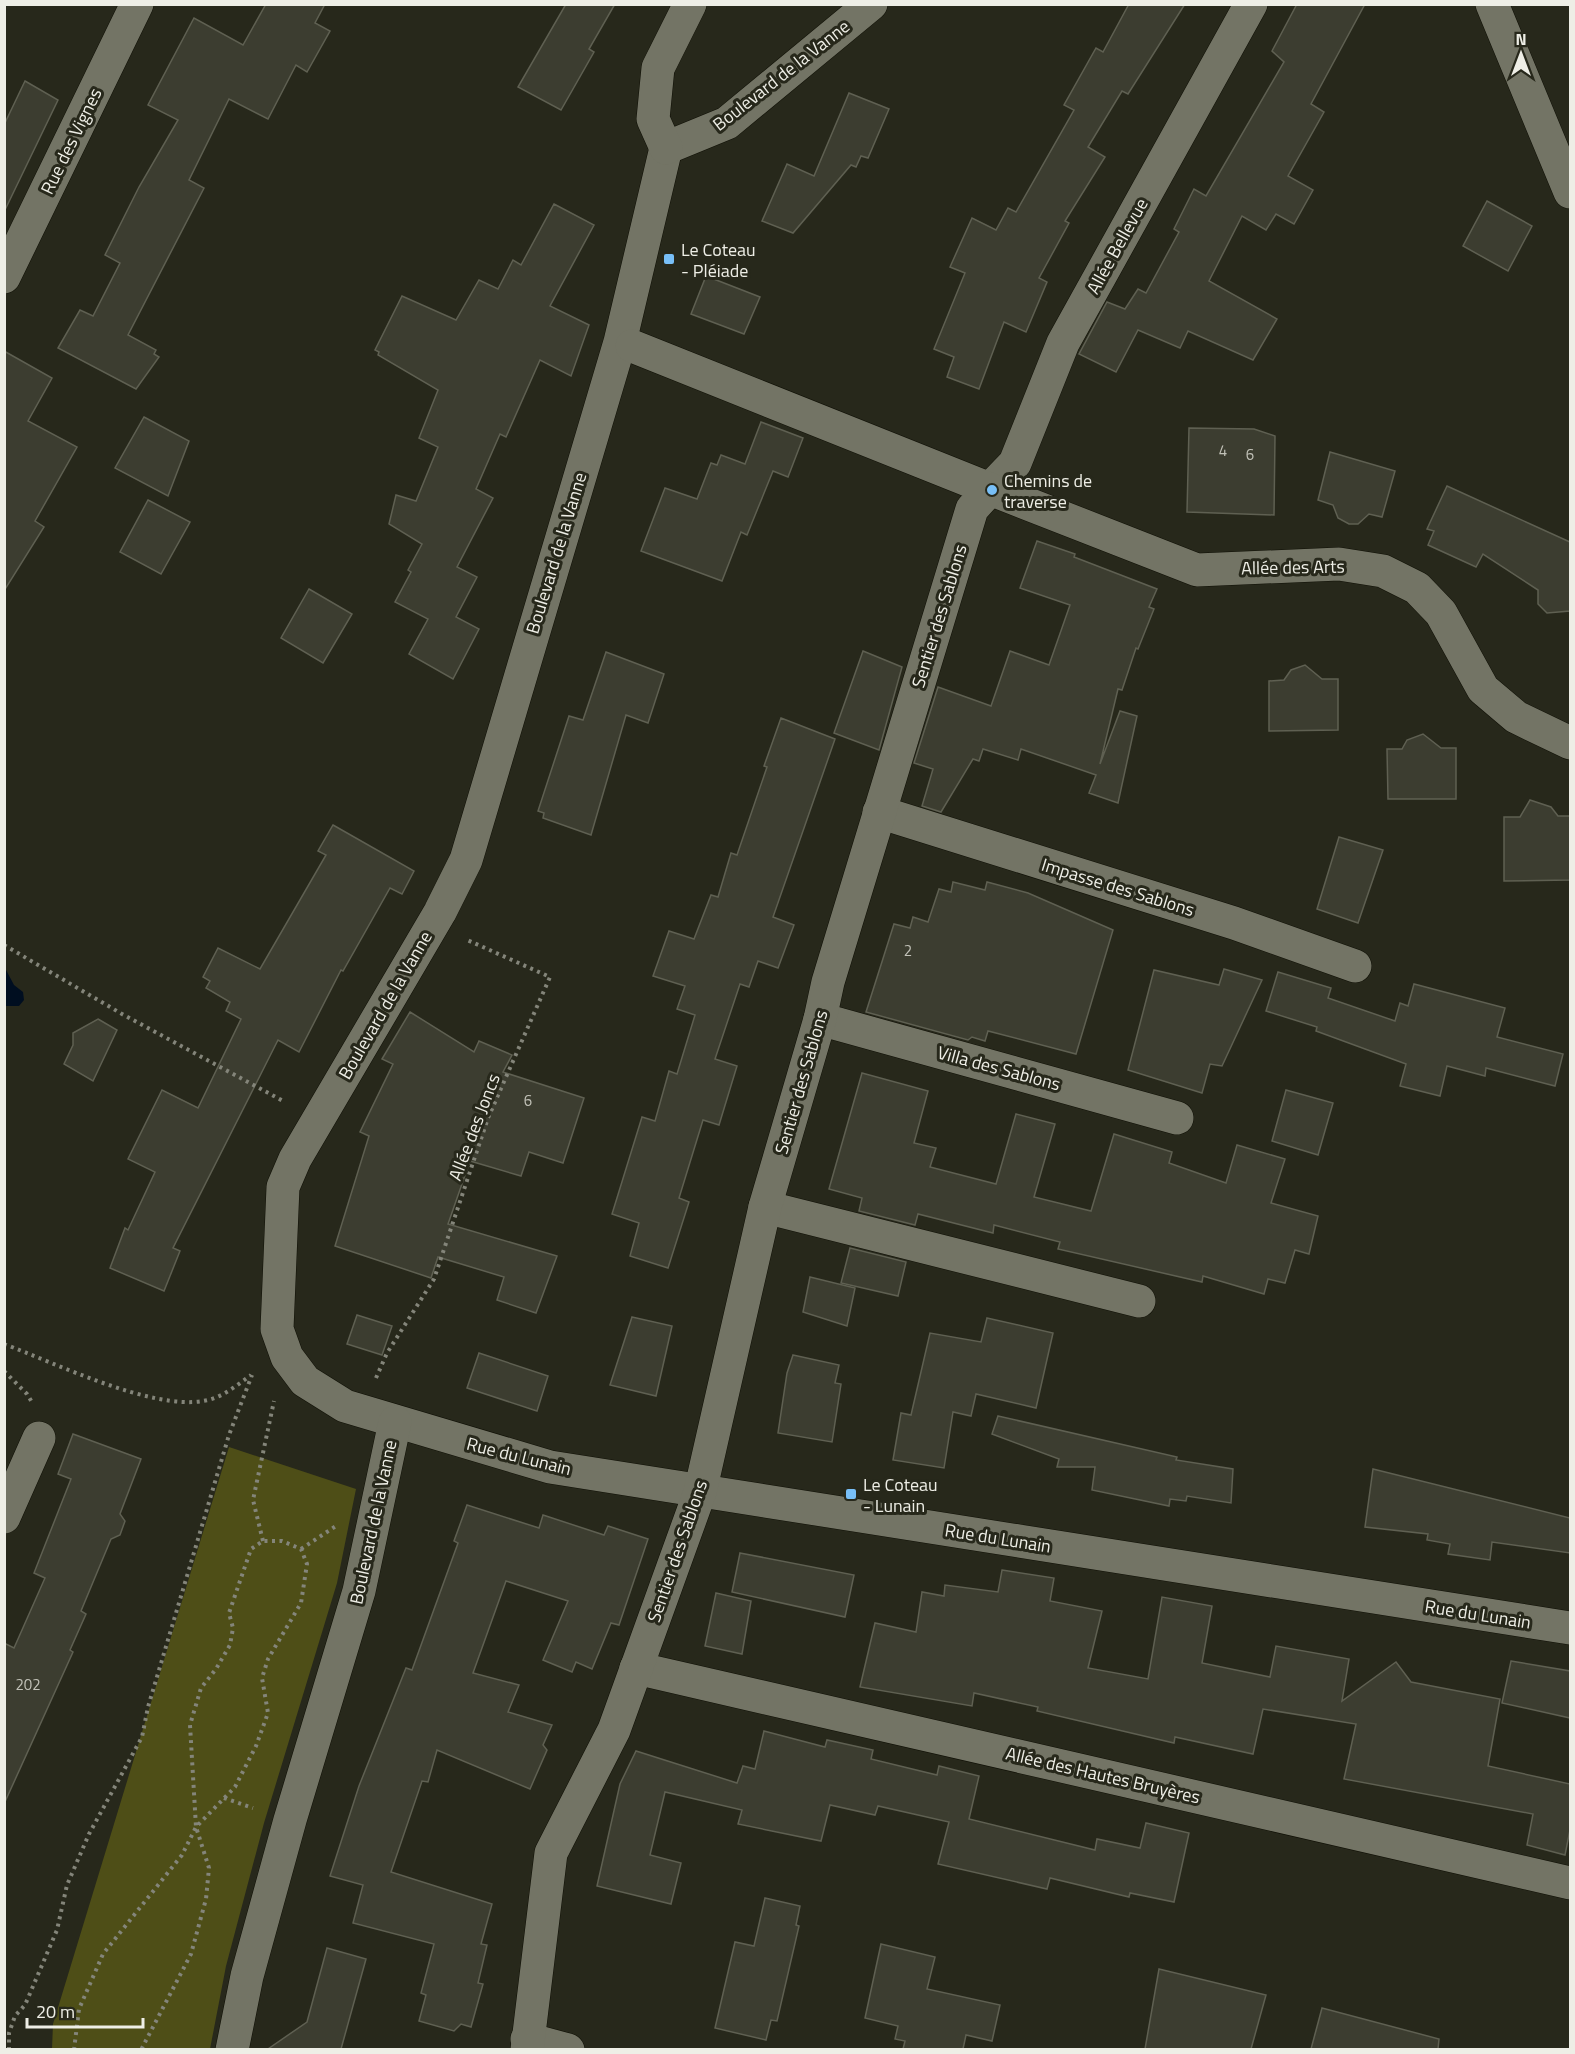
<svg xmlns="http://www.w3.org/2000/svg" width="1575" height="2054" viewBox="0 0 1575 2054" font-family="'Titillium Web',sans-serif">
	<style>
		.green { fill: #4e4e17 }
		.water { fill: #000e20 }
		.building { fill: #3c3d30; stroke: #5f6052; stroke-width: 1.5 }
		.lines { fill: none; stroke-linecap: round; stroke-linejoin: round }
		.minor-casing { stroke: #101006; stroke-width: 34 }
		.path { stroke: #84857a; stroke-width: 4; stroke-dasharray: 3 4.5; stroke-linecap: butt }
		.minor { stroke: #737465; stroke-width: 33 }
		.poi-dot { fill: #78bff7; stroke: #27281b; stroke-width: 2 }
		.labels { text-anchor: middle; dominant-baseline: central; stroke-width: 6; stroke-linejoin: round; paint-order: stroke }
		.number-label { font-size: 15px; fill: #c2c2b8 }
		.street-label { font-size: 18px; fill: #eeeee6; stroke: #27281b }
		.poi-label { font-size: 18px; fill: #eeeee6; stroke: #27281b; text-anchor: start }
	</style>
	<rect width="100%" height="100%" fill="#27281b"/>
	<polygon class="green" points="229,1447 356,1489 337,1583 264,1823 226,1966 210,2049 52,2049 53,2024"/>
	<polygon class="water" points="5,968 14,985 23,992 24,1000 19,1006 5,1006"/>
	<g class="building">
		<polygon points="266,4 325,4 315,23 330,31 307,72 296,65 268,119 229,99 189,180 204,188 128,335 156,350 154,354 159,357 136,389 58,348 80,310 93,316 120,263 105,255 139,187 178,120 148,105 194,18 243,45"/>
		<polygon points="566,4 615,4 589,49 594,52 561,110 518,87"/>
		<polygon points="1129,4 1185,4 1128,94 1122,91 1088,147 1105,157 1065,221 1069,223 1039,278 1047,282 1026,332 1004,322 979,389 947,377 954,357 934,349 965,273 950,267 972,218 996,230 1008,208 1016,212 1074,110 1064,105 1096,48 1103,52"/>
		<polygon points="1297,4 1365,4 1311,104 1324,112 1288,176 1313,190 1294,224 1276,214 1266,230 1242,216 1209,281 1277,319 1253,360 1188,331 1180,348 1138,330 1116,372 1079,354 1107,302 1125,309 1138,289 1146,293 1179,232 1174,229 1194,189 1206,196 1284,62 1272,51"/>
		<polygon points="25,81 58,100 4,212 4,125"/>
		<polygon points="849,93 889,109 868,158 861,156 856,167 851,165 793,233 762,221 787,164 814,176"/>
		<polygon points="1487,201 1532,226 1508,271 1463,246"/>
		<polygon points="554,204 594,225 550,306 589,325 571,376 540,360 506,437 500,434 476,489 493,498 457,567 477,577 456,617 479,629 453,679 409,654 428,619 395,602 411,572 408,570 422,544 389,524 396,495 416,501 438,447 419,438 438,390 378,355 379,352 375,350 402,296 456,320 479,280 498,289 513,260 521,265"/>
		<polygon points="706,276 760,297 744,334 691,314"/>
		<polygon points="4,351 52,378 28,421 77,447 35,521 44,527 4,591"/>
		<polygon points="144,417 189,441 168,496 115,468"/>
		<polygon points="761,422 803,438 788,477 773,471 747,535 741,532 722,581 641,551 665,488 697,499 711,463 717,465 721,455 745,464"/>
		<polygon points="1189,428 1254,429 1275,436 1274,515 1187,512"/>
		<polygon points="1330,452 1395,471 1382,517 1369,514 1358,524 1349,524 1338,518 1333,505 1318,500"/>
		<polygon points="1447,486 1570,542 1570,611 1547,613 1538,604 1538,590 1483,554 1476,567 1428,545 1434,531 1427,529"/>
		<polygon points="148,500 190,522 161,574 120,552"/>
		<polygon points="1037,541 1075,554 1074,557 1157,589 1149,607 1154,609 1138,649 1136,648 1122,690 1118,689 1100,764 1120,711 1137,716 1118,803 1089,793 1096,775 1021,749 1018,760 983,749 979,761 973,759 941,812 922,806 933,769 914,763 938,687 991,706 1010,651 1049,665 1070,605 1020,588"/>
		<polygon points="309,589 352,614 323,663 281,638"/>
		<polygon points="863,651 902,667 879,750 834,733"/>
		<polygon points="606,652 664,674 648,723 626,715 591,835 543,818 544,813 538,811 569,716 583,720"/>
		<polygon points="1305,665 1322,679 1338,679 1338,730 1269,731 1269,681 1284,680 1291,670"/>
		<polygon points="781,718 835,739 773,917 794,925 778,968 758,961 749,987 740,984 715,1059 737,1066 719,1125 703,1120 679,1198 689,1202 668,1268 630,1256 639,1223 612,1214 642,1117 655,1121 669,1071 677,1074 695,1015 677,1009 685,986 653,976 669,931 694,939 711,895 718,897 731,853 737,855 767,767 764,766"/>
		<polygon points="1423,734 1441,748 1456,748 1456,799 1388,799 1387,749 1402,749 1407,740"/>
		<polygon points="1530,800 1551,807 1558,816 1570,816 1570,880 1504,881 1504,817 1520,817"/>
		<polygon points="333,825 414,871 402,894 390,888 343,971 341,970 299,1052 278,1040 173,1248 180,1251 164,1291 110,1268 125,1228 128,1230 155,1172 128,1159 162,1090 198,1108 241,1019 226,1011 230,1002 206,988 210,981 203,977 218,948 260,969 326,855 318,851"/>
		<polygon points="1339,837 1383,850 1358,923 1317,909"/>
		<polygon points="953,882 985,890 987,882 1028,893 1113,930 1076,1054 988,1031 985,1041 972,1037 968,1040 866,1012 894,924 910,928 913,917 928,922 939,889 951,892"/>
		<polygon points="1224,969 1262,980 1222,1066 1210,1064 1202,1093 1128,1070 1154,970 1219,985"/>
		<polygon points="1278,972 1331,988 1328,998 1395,1021 1400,1003 1408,1006 1414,984 1505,1008 1497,1037 1563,1054 1555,1086 1486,1068 1485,1076 1447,1066 1440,1096 1400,1086 1406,1064 1316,1031 1317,1027 1266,1011"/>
		<polygon points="410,1012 474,1052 479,1041 512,1055 503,1072 584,1098 563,1163 529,1152 521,1176 470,1161 448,1224 557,1256 536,1313 497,1300 504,1277 438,1257 431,1278 335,1246 369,1136 360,1132 393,1064 382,1059"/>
		<polygon points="98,1019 117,1030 93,1081 64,1064 73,1045 73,1033"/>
		<polygon points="862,1073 928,1091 914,1143 936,1148 930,1167 996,1184 1016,1114 1055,1124 1034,1197 1091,1211 1114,1134 1172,1152 1169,1163 1226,1183 1237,1145 1285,1159 1271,1203 1318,1216 1309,1254 1295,1250 1285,1283 1268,1279 1264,1294 1203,1276 1202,1282 1058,1249 1060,1242 994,1225 993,1233 918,1214 915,1225 859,1211 862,1198 829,1189"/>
		<polygon points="1286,1090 1333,1103 1318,1155 1272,1141"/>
		<polygon points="850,1248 906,1262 898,1296 841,1283"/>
		<polygon points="810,1277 855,1288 847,1326 803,1312"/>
		<polygon points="357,1315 392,1326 382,1355 347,1344"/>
		<polygon points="632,1317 672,1326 656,1396 610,1385"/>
		<polygon points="987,1318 1053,1333 1036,1408 976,1394 971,1416 953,1412 944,1468 893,1460 901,1413 911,1415 930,1333 981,1342"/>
		<polygon points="479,1353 548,1376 537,1411 467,1388"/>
		<polygon points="793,1355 839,1365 835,1383 841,1384 832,1442 778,1433 787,1373"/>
		<polygon points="998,1416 1177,1457 1176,1460 1233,1469 1231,1503 1187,1496 1186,1501 1170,1499 1169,1506 1092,1490 1095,1467 1057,1467 1059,1459 992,1434"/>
		<polygon points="73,1434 141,1459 120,1514 125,1521 120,1535 111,1539 81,1611 86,1614 70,1650 73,1652 4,1804 4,1643 14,1648 45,1578 34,1573 71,1479 58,1474"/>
		<polygon points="1373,1469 1570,1518 1570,1553 1492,1542 1490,1560 1448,1554 1450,1544 1427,1540 1428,1534 1365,1527"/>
		<polygon points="467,1505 539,1528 543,1515 604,1535 608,1526 648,1539 619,1625 611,1623 592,1669 576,1662 572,1672 543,1660 568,1601 506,1581 473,1673 519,1685 508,1712 552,1725 543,1745 547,1750 530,1789 437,1750 428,1782 422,1781 391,1872 492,1904 481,1944 487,1945 478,1983 483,1984 471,2027 461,2024 454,2031 419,2021 426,1995 421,1993 434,1944 353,1923 363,1885 330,1876 359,1786 406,1668 412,1670 458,1543 454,1541"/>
		<polygon points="740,1553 854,1575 845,1617 732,1592"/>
		<polygon points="1002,1570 1054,1578 1050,1601 1102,1611 1088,1668 1148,1679 1162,1597 1212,1606 1202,1663 1270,1677 1276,1646 1349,1659 1342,1701 1396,1662 1411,1682 1500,1699 1488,1766 1570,1784 1570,1830 1565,1855 1527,1845 1533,1814 1344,1779 1356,1724 1263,1709 1253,1754 1175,1737 1174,1743 1037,1711 1038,1707 974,1693 972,1706 860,1687 875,1623 916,1632 922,1592 944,1596 945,1585 998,1592"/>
		<polygon points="716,1593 751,1601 742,1654 705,1646"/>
		<polygon points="1511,1661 1570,1671 1570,1718 1502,1703"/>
		<polygon points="764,1731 825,1747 827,1740 873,1750 871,1759 937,1775 939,1766 979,1776 969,1819 1095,1850 1097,1839 1140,1848 1146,1823 1189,1833 1174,1902 1130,1893 1129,1897 1050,1878 1047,1889 938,1864 949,1822 878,1806 875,1815 830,1805 821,1841 738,1824 742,1810 665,1792 650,1855 681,1863 671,1904 597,1886 620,1784 636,1751 737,1783 743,1766 755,1769"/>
		<polygon points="765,1898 800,1906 796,1925 799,1926 777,2021 771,2020 766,2040 715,2028 735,1942 754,1946"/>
		<polygon points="881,1944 935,1957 927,1989 1000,2005 992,2041 966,2035 963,2049 903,2049 905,2041 895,2039 898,2026 865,2018"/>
		<polygon points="327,1948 366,1959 341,2049 268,2049 307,2022"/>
		<polygon points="1159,1969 1266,1995 1251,2049 1145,2049"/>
		<polygon points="1322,2008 1439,2039 1438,2049 1311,2049"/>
	</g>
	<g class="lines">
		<defs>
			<g id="minor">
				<polyline points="1251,4 1063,343 1015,463 990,489 1197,570 1339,564 1383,571 1417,588 1441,613 1483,689 1516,717 1570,743"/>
				<polyline points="1492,4 1570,192"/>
				<polyline points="666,148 620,342 466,860 440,912 295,1159 283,1187 277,1329 287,1357 305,1381 345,1406 550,1467 1570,1628"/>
				<polyline points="666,148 727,123 871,4"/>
				<polyline points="666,148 653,119 658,68 690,4"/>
				<polyline points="4,277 137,4"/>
				<polyline points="879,812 1234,923 1355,966"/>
				<polyline points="820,1019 1177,1118"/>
				<polyline points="765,1207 1139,1301"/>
				<polyline points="4,1517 39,1438"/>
				<polyline points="636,1668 1570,1883"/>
				<polyline points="527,2039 568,2050"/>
				<polyline points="232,2050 247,1976 290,1820 359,1591 395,1422"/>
				<polyline points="527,2050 551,1853 614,1730 700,1492 765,1207 820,1019 828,982 972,509 990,489 632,346"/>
			</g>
		</defs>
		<use href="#minor" class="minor-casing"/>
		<g class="path">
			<polyline points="4,945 122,1014 285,1102"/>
			<path d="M4,1344C55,1363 151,1410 203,1401C222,1398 236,1386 251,1375"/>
			<polyline points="4,1371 27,1394 33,1404"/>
			<polyline points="376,1378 387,1353 434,1279 488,1118 550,977 465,939"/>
			<polyline points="263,1541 253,1500 274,1401"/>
			<polyline points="301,1549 336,1526"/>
			<polyline points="224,1798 253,1808"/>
			<polyline points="9,2050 9,2033 15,2016 25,2005 57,1930 67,1885 89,1834 142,1737 148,1707 229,1435 252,1375"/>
			<polyline points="74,2050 79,2009 103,1954 182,1855 196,1827 235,1787 256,1746 268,1713 262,1678 268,1659 301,1603 307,1564 301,1549 282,1541 263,1541 251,1549 229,1613 233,1628 230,1645 216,1669 201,1688 190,1725 196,1827 209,1868 206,1899 191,1954 141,2050"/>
		</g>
		<use href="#minor" class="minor"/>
	</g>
	<g class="poi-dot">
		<rect x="663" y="253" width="12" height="12" rx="3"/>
		<circle cx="992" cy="490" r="6"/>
		<rect x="845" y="1488" width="12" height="12" rx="3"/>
	</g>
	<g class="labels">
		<g class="number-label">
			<text x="1223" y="450">4</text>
			<text x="1250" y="454">6</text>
			<text x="908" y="950">2</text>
			<text x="528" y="1100">6</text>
			<text x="28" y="1684">202</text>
		</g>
		<g class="street-label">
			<text transform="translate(781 75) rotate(-38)">Boulevard de la Vanne</text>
			<text transform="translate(71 141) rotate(-64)">Rue des Vignes</text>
			<text transform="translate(1117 246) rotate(-61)">Allée Bellevue</text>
			<text transform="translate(556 553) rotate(-73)">Boulevard de la Vanne</text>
			<text transform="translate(1293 567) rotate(-1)">Allée des Arts</text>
			<text transform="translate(939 616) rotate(-73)">Sentier des Sablons</text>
			<text transform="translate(1118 887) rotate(17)">Impasse des Sablons</text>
			<text transform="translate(385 1005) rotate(-60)">Boulevard de la Vanne</text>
			<text transform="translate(999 1068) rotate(15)">Villa des Sablons</text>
			<text transform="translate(801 1082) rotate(-74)">Sentier des Sablons</text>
			<text transform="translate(474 1127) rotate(-69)">Allée des Joncs</text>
			<text transform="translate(519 1456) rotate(14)">Rue du Lunain</text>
			<text transform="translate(373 1522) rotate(-78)">Boulevard de la Vanne</text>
			<text transform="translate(998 1538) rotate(9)">Rue du Lunain</text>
			<text transform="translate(677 1551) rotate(-71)">Sentier des Sablons</text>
			<text transform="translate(1478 1614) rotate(9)">Rue du Lunain</text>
			<text transform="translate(1103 1775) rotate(13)">Allée des Hautes Bruyères</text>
		</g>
		<g class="poi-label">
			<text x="681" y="249">Le Coteau<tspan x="681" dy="21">- Pléiade</tspan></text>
			<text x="1004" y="480">Chemins de<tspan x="1004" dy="21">traverse</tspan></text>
			<text x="863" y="1484">Le Coteau<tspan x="863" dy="21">- Lunain</tspan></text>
		</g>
	</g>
	<rect width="1575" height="2054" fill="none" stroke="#eeeee6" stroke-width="12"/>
	<g transform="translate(1521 54)" stroke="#27281b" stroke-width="4.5" paint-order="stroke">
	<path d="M0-4.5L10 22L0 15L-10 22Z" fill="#eeeee6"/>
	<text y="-9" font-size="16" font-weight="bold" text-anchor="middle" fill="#eeeee6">N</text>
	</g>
	<path d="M27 2018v9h116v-9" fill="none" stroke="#eeeee6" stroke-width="3"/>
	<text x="36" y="2018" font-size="18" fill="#eeeee6" stroke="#27281b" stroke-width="4.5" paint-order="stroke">20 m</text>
</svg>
